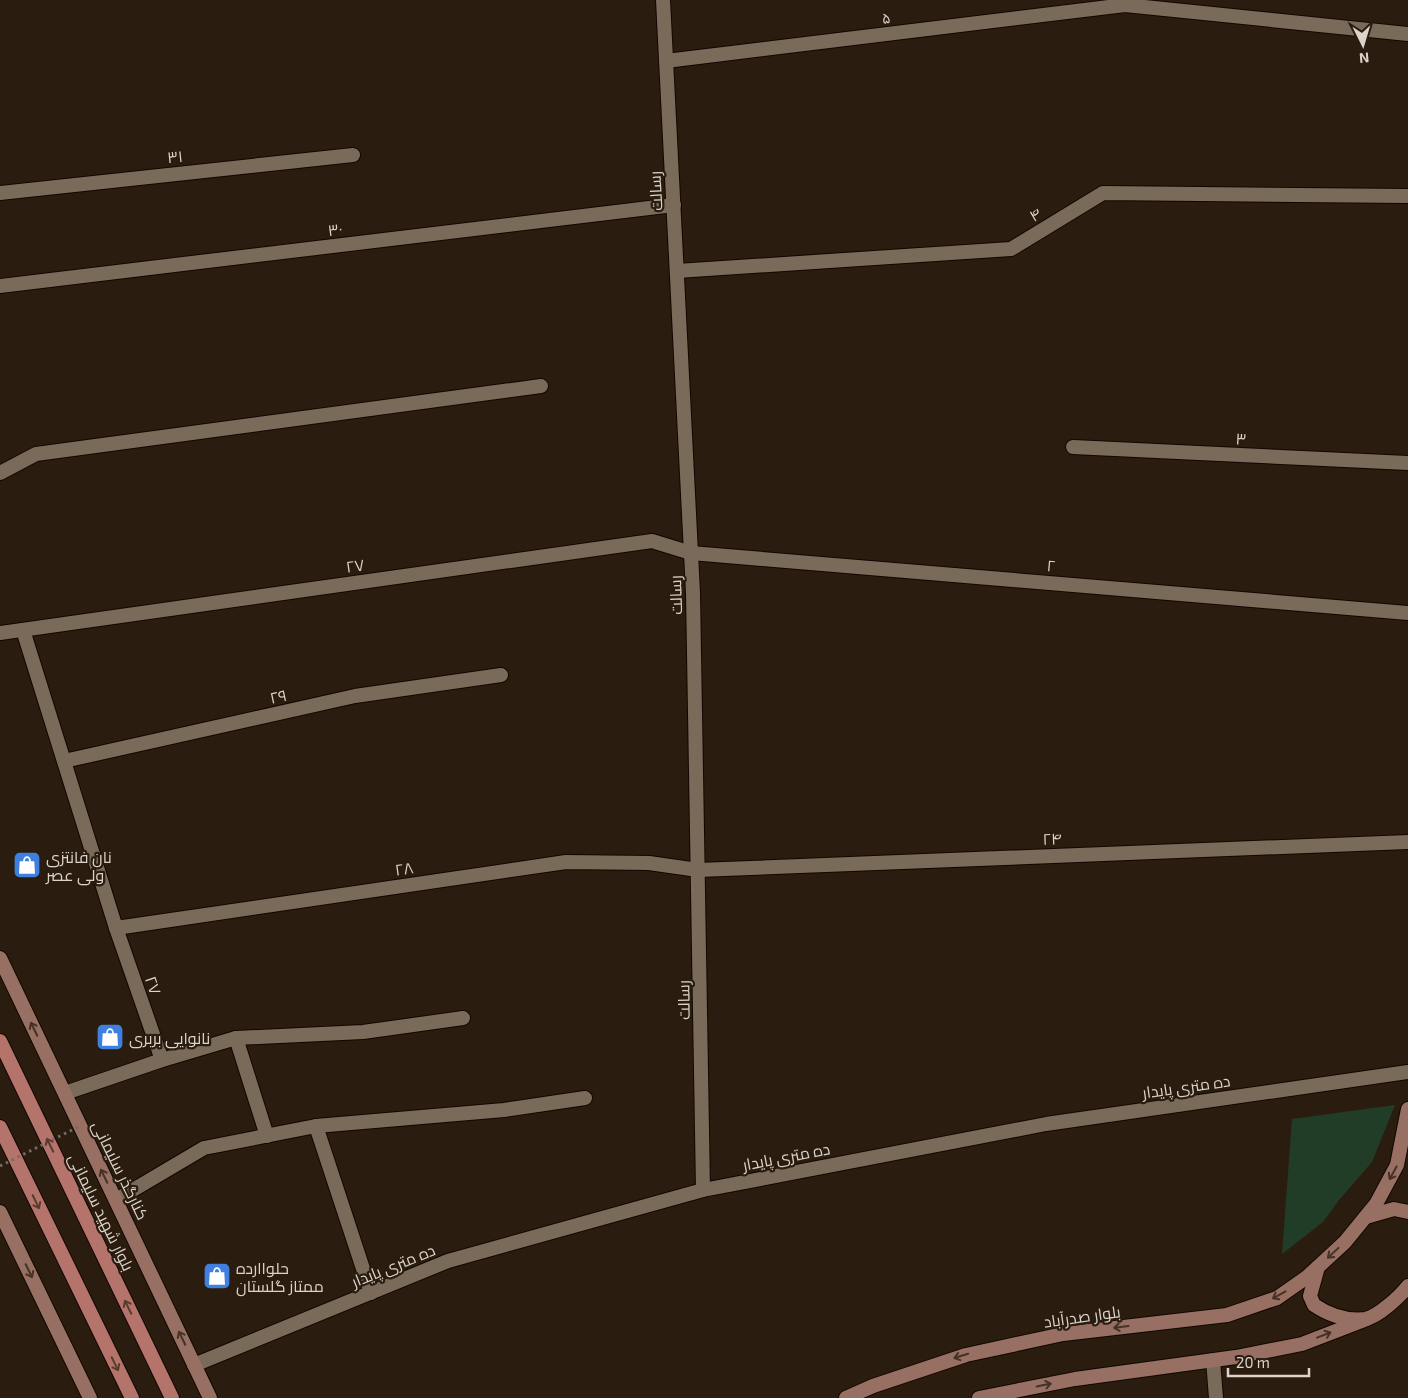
<svg xmlns="http://www.w3.org/2000/svg" width="1408" height="1398" viewBox="0 0 1408 1398" font-family="'Exo 2',Cairo,sans-serif">
	<style>
		.green { fill: #223d27 }
		.lines { fill: none; stroke-linecap: round; stroke-linejoin: round }
		.minor-casing { stroke: #120700; stroke-width: 16 }
		.tertiary-casing { stroke: #120700; stroke-width: 16 }
		.secondary-casing { stroke: #120700; stroke-width: 16 }
		.primary-casing { stroke: #120700; stroke-width: 16 }
		.minor { stroke: #7a6a5a; stroke-width: 14 }
		.tertiary { stroke: #7a6a5a; stroke-width: 14 }
		.secondary { stroke: #976f63; stroke-width: 14 }
		.primary { stroke: #b4746b; stroke-width: 14 }
		.path-bridge { stroke: #776b60; stroke-width: 3; stroke-dasharray: 2.5 4; stroke-linecap: butt }
		.oneway { stroke: #453224 }
		.oneway2 { stroke: #5a3b2f }
		.labels { text-anchor: middle; dominant-baseline: central; stroke-width: 4.5; stroke-linejoin: round; paint-order: stroke }
		.street-label { font-size: 16px; fill: #dcd3ca; stroke: #2a1d0f }
		.poi-label { font-size: 16px; fill: #dcd3ca; stroke: #2a1d0f; text-anchor: start }
	</style>
	<rect width="100%" height="100%" fill="#2a1d0f"/>
	<polygon class="green" points="1395,1105 1372,1162 1339,1200 1323,1222 1282,1254 1292,1119"/>
	<g class="lines">
		<defs>
			<g id="minor">
				<polyline points="666,61 1125,5 1408,34"/>
				<polyline points="0,193 353,155"/>
				<polyline points="677,271 1011,249 1103,193 1408,196"/>
				<polyline points="0,286 674,205"/>
				<polyline points="1073,447 1408,463"/>
				<polyline points="0,473 36,454 541,386"/>
				<polyline points="23,630 116,928 162,1060 236,1038 363,1032 463,1018"/>
				<polyline points="0,633 652,541 691,553 1408,613"/>
				<polyline points="64,761 355,696 501,675"/>
				<polyline points="116,928 566,862 649,863 698,870 1408,842"/>
				<polyline points="236,1038 267,1136"/>
				<polyline points="65,1093 162,1060"/>
				<polyline points="316,1126 504,1110 585,1098"/>
				<polyline points="116,1200 204,1148 316,1126 371,1293"/>
				<polyline points="1213,1360 1216,1398"/>
				<polyline points="194,1365 448,1261 703,1190 1046,1124 1408,1072"/>
			</g>
			<polyline id="tertiary" points="663,0 693,593 703,1190"/>
			<g id="secondary">
				<polyline points="0,958 210,1398"/>
				<path d="M1408,1109L1397,1165L1376,1204L1345,1242L1318,1267L1310,1296L1314,1305C1329,1315 1347,1321 1365,1319C1378,1317 1400,1296 1408,1286"/>
				<polyline points="0,1212 90,1398"/>
				<polyline points="1366,1217 1394,1209 1408,1212"/>
				<polyline points="846,1398 873,1386 966,1355 1063,1334 1227,1315 1277,1298 1307,1277 1318,1267"/>
				<polyline points="979,1398 1075,1379 1236,1357 1302,1344 1367,1319"/>
			</g>
			<g id="primary">
				<polyline points="0,1041 172,1398"/>
				<polyline points="0,1127 132,1398"/>
			</g>
		</defs>
		<use href="#minor" class="minor-casing"/>
		<use href="#tertiary" class="tertiary-casing"/>
		<use href="#secondary" class="secondary-casing"/>
		<use href="#primary" class="primary-casing"/>
		<use href="#minor" class="minor"/>
		<use href="#tertiary" class="tertiary"/>
		<use href="#secondary" class="secondary"/>
		<use href="#primary" class="primary"/>
		<polyline class="path-bridge" points="0,1166 80,1126"/>
	</g>
	<defs><path id="oneway-shaft" d="M-6 0H5M1.5-3L5.5 0L1.5 3" fill="none" stroke-width="1.6" stroke-linecap="round" stroke-linejoin="round" transform="scale(1.25)"/></defs>
	<g class="oneway">
		<use href="#oneway-shaft" transform="translate(34 1029) rotate(-116)"/>
		<use href="#oneway-shaft" transform="translate(1393 1173) rotate(119)"/>
		<use href="#oneway-shaft" transform="translate(104 1176) rotate(-116)"/>
		<use href="#oneway-shaft" transform="translate(1333 1253) rotate(137)"/>
		<use href="#oneway-shaft" transform="translate(29 1271) rotate(64)"/>
		<use href="#oneway-shaft" transform="translate(1279 1295) rotate(151)"/>
		<use href="#oneway-shaft" transform="translate(1121 1327) rotate(173)"/>
		<use href="#oneway-shaft" transform="translate(1324 1335) rotate(-21)"/>
		<use href="#oneway-shaft" transform="translate(182 1338) rotate(-116)"/>
		<use href="#oneway-shaft" transform="translate(961 1356) rotate(163)"/>
		<use href="#oneway-shaft" transform="translate(1044 1385) rotate(-11)"/>
	</g>
	<g class="oneway2">
		<use href="#oneway-shaft" transform="translate(50 1145) rotate(-116)"/>
		<use href="#oneway-shaft" transform="translate(36 1202) rotate(64)"/>
		<use href="#oneway-shaft" transform="translate(128 1307) rotate(-116)"/>
		<use href="#oneway-shaft" transform="translate(115 1364) rotate(64)"/>
	</g>
	<defs>
		<symbol id="shop-square" viewBox="-11 -11 22 22"><rect x="-9" y="-9" width="18" height="18" rx="4" fill="#3f7fe0" stroke="#2a1d0f"/><path d="M-5-2.5h2.3a2.7 3.5 0 0 1 5.4 0H5L5.5 6h-11ZM-1.5-2.5h3a1.5 2.3 0 0 0-3 0Z" fill="#fff"/></symbol>
	</defs>
	<g fill-rule="evenodd">
		<use href="#shop-square" x="11" y="849" width="32" height="32"/>
		<use href="#shop-square" x="94" y="1021" width="32" height="32"/>
		<use href="#shop-square" x="201" y="1260" width="32" height="32"/>
	</g>
	<g class="labels">
		<g class="street-label">
			<text transform="translate(886 17) rotate(-7)">۵</text>
			<text transform="translate(175 156) rotate(-6)">۳۱</text>
			<text transform="translate(655 191) rotate(-93)">رسالت</text>
			<text transform="translate(1035 214) rotate(-31)">۴</text>
			<text transform="translate(335 229) rotate(-7)">۳۰</text>
			<text transform="translate(1241 438) rotate(3)">۳</text>
			<text transform="translate(355 565) rotate(-8)">۲۷</text>
			<text transform="translate(1051 565) rotate(5)">۲</text>
			<text transform="translate(675 595) rotate(-92)">رسالت</text>
			<text transform="translate(278 696) rotate(-12)">۲۹</text>
			<text transform="translate(1052 838) rotate(-2)">۲۴</text>
			<text transform="translate(404 868) rotate(-8)">۲۸</text>
			<text transform="translate(154 985) rotate(71)">۲۷</text>
			<text transform="translate(683 1000) rotate(-91)">رسالت</text>
			<text transform="translate(1186 1086) rotate(-8)">ده متری پایدار</text>
			<text transform="translate(786 1156) rotate(-11)">ده متری پایدار</text>
			<text transform="translate(121 1170) rotate(64)">کنارگذر سلیمانی</text>
			<text transform="translate(102 1212) rotate(64)">بلوار شهید سلیمانی</text>
			<text transform="translate(393 1265) rotate(-22)">ده متری پایدار</text>
			<text transform="translate(1082 1316) rotate(-8)">بلوار صدرآباد</text>
		</g>
		<g class="poi-label">
			<text x="46" y="856">نان فانتزی<tspan x="46" dy="18">ولی عصر</tspan></text>
			<text x="129" y="1037">نانوایی بربری</text>
			<text x="236" y="1267">حلواارده<tspan x="236" dy="18">ممتاز گلستان</tspan></text>
		</g>
	</g>
	<g transform="translate(1363 45) rotate(175)" stroke="#2a1d0f" stroke-width="4" paint-order="stroke">
	<path d="M0-4L9 19L0 12L-9 19Z" fill="#dcd3ca"/>
	<text y="-8" font-size="14" font-weight="bold" text-anchor="middle" fill="#dcd3ca">N</text>
	</g>
	<path d="M1228 1368v8h81v-8" fill="none" stroke="#dcd3ca" stroke-width="2.5"/>
	<text x="1236" y="1368" font-size="15" fill="#dcd3ca" stroke="#2a1d0f" stroke-width="4" paint-order="stroke">20 m</text>
</svg>
